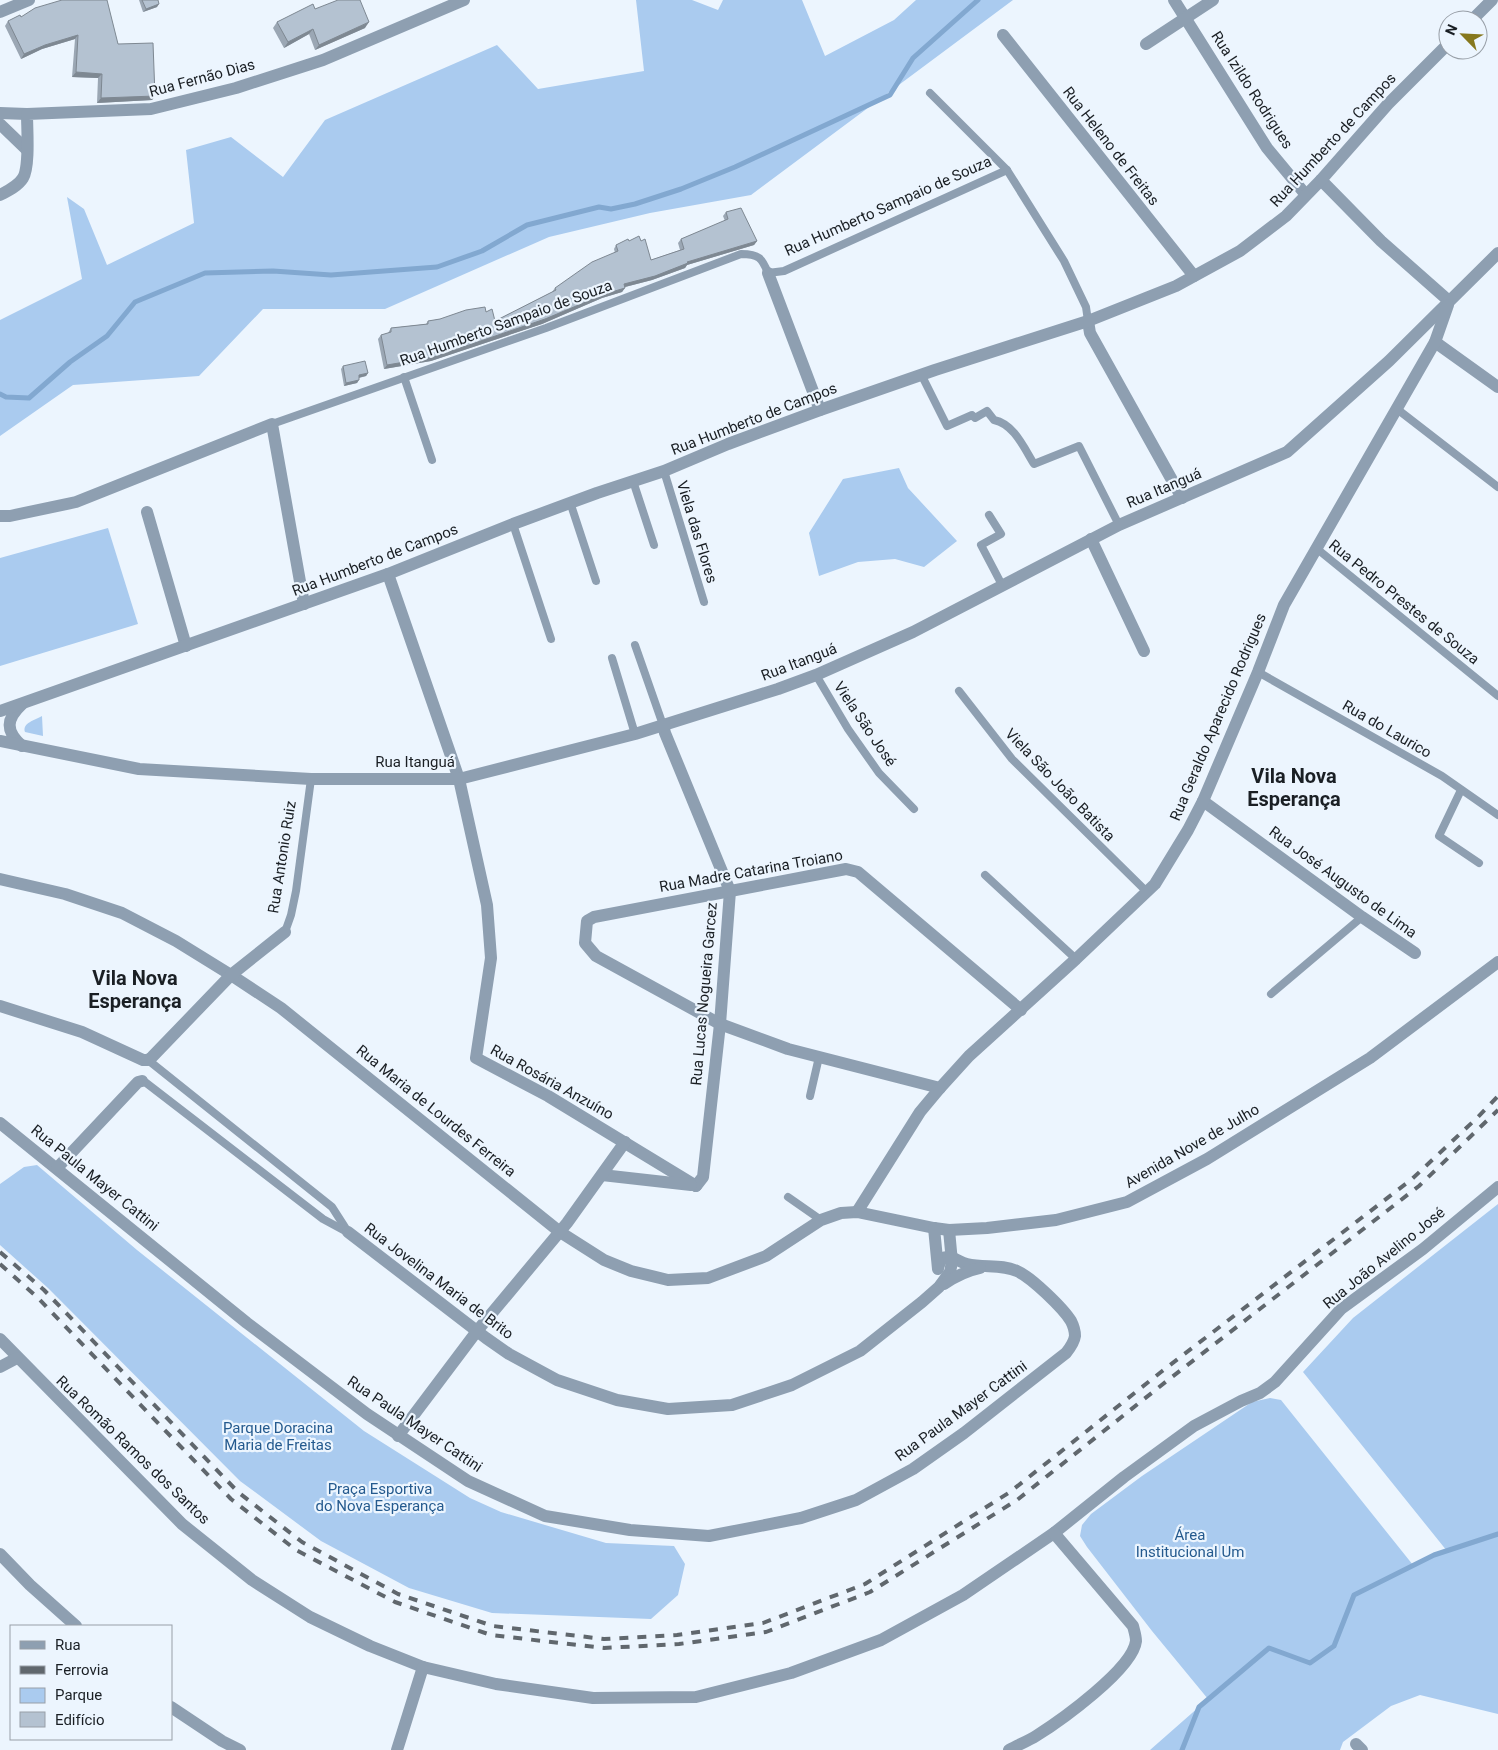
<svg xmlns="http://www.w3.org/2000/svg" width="1498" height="1750" viewBox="0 0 1498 1750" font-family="Roboto,sans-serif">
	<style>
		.green { fill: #aacbef }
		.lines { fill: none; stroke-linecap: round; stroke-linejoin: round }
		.stream { stroke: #82a8d0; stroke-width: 5 }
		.lane { stroke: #8e9fb1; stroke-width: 8 }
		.street { stroke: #8e9fb1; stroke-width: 12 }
		.rail { stroke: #60676d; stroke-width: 4; stroke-dasharray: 9 9; stroke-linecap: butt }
		.wall { fill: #9ba7b4 }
		.shaded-wall { fill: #7e8892 }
		.building { fill: #b4c2d1; stroke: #7e8892 }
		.labels { text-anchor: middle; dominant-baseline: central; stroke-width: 4.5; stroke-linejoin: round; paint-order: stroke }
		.street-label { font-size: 15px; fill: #1a1f24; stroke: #ecf5fe }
		.park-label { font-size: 15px; fill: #245a8e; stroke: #ecf5fe }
		.district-label { font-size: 20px; font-weight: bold; fill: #1a1f24; stroke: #ecf5fe }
	</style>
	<rect width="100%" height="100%" fill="#ecf5fe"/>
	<g class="green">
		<polygon points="636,0 692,0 718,10 723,0 802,0 825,56 894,20 916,0 1013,0 751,195 650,213 549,237 385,309 263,309 199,376 73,385 0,436 0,320 82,279 67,197 84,209 107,265 194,223 186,150 231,137 283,177 325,120 497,45 538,89 644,71"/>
		<polygon points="899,468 908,488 957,541 924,567 895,559 858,562 819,576 809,533 843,479"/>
		<polygon points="108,528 138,624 0,666 0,558"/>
		<path d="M42,716L43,736L25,732C22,723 35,720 42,716Z"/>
		<polygon points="37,1165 137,1250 364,1431 470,1498 501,1512 606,1543 674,1546 685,1564 678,1595 651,1619 492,1613 409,1588 321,1541 240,1481 48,1288 0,1245 0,1184 24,1167"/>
		<polygon points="1498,1204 1498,1714 1420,1695 1391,1706 1343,1742 1340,1750 1150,1750 1208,1699 1152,1631 1087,1547 1080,1536 1082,1525 1091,1514 1142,1476 1252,1402 1270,1398 1281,1400 1413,1565 1434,1555 1447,1551 1303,1372 1353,1318"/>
	</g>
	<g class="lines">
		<g class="stream">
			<polyline points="0,394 6,397 29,398 70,362 107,336 135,302 205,273 273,271 331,275 437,267 482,251 527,225 599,207 611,209 635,204 681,189 735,167 890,95 913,58 978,0"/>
			<polyline points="1182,1750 1199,1707 1269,1648 1310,1663 1334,1646 1354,1595 1434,1555 1498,1534"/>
		</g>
		<g class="lane">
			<polyline points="930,93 1007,170 1064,261 1086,307 1088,321"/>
			<path d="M921,374L947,426L972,415L975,418L987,411L994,420C1014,424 1024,448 1034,464L1079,446L1119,525"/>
			<polyline points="404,377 432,460"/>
			<polyline points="1397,409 1498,487"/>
			<path d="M272,424L546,328L741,254C759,254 762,258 768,273L784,271L1007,170"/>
			<polyline points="664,471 704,602"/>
			<polyline points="633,481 654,545"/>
			<polyline points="570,502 596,581"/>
			<polyline points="989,515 1001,534 981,545 1002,585"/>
			<polyline points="513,524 551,639"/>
			<polyline points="1316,548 1498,696"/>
			<polyline points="635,645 663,725"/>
			<polyline points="612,658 635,734"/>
			<polyline points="1258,672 1442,776 1498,815"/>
			<polyline points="816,675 848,729 879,773 914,809"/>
			<polyline points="959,691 1012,759 1147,892"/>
			<polyline points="1461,790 1439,836 1479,863"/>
			<polyline points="985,875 1076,959"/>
			<polyline points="285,932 291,915 296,891 311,779"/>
			<polyline points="1271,994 1362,917"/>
			<polyline points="148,1060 332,1207 348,1232"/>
			<polyline points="142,1081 145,1082 323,1219 347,1232"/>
			<polyline points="810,1096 819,1057"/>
			<polyline points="788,1197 821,1220"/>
		</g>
		<g class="street">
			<polyline points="1174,0 1267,148 1306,195"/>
			<polyline points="0,12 29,0"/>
			<polyline points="1472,20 1492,0"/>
			<polyline points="1003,35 1194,276"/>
			<polyline points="1146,44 1213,0"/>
			<polyline points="0,113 27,114"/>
			<polyline points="0,124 27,150"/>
			<polyline points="1321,180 1381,241 1449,301"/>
			<path d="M0,195C8,191 18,186 23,178C30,166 27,129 27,114L151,109L236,88L323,60L464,0"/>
			<polyline points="768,273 820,410"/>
			<polyline points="1088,321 1090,333 1182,498"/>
			<polyline points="1435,342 1498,387"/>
			<polyline points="147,512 186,646"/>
			<polyline points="0,516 10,516 76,502 272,424 304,604"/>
			<polyline points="1091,539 1144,651"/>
			<polyline points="388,574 459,779 487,905 491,958 476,1058 548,1096 696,1186"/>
			<path d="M22,704C6,719 5,731 22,746"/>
			<polyline points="0,711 388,574 513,524 597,493 664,471 728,444 820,410 935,370 1088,321 1176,286 1240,251 1286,216 1321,180 1388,104 1448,44"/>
			<polyline points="663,725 665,733 730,891 720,1024 703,1177 696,1186"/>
			<polyline points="0,741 139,769 311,779 459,779 635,734 778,689 816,675 913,632 1119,525 1287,452 1389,361 1498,253"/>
			<polyline points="1203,801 1362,917 1415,953"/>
			<polyline points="0,879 65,894 122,913 176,941 231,975 281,1008 560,1232 604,1260 631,1271 668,1280 708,1278 766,1256 821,1220 841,1213 857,1212 934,1228 949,1230 987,1228 1056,1220 1127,1202 1207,1159 1370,1058 1498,962"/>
			<polyline points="0,1006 82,1032 143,1060 148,1060 152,1057 231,975 285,932"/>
			<polyline points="940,1088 788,1049 720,1024 596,956 585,943 587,921 594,917 846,869 858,872 1021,1010"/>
			<path d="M0,1123L247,1323L367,1414L468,1481L545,1516L630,1530L709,1536L801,1518L856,1500L913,1469L964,1433L1066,1353C1070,1348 1074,1343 1075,1336C1075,1332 1073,1325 1071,1321C1063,1308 1031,1277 1017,1271C1002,1264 984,1268 967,1264C958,1262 952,1254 942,1258L938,1267"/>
			<polyline points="57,1168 138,1082 142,1081"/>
			<polyline points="602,1175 691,1185"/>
			<polyline points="857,1212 920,1112 940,1088 969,1056 1076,959 1155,884 1188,830 1203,801 1258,672 1284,605 1435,342 1448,305"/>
			<polyline points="934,1228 938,1269"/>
			<polyline points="348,1232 486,1338 509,1354 557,1380 617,1400 668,1409 732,1405 792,1385 860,1351 922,1302 939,1287 950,1272 952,1262 949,1230"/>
			<path d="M944,1284C956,1276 966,1271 980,1268"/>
			<polyline points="0,1339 182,1524 252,1580 310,1617 370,1646 423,1667 496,1684 593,1698 696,1697 791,1673 881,1640 963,1595 1054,1533 1124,1477 1194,1426 1241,1401 1260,1393 1275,1382 1341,1309 1423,1249 1498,1187"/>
			<polyline points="0,1367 17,1358"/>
			<polyline points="398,1436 477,1331 567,1223 625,1142"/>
			<polyline points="0,1554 30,1585 76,1626"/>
			<polyline points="171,1707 222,1741 240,1750"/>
			<polyline points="1356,1744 1362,1750"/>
			<polyline points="397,1750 423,1667"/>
			<path d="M1009,1750C1018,1745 1028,1741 1036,1736C1060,1721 1133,1669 1136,1641C1136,1636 1134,1630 1133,1626L1054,1533"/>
		</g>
		<g class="rail">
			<polyline points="0,1252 44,1290 238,1492 302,1542 398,1594 493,1626 604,1639 677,1635 763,1623 865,1584 1010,1492 1161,1372 1412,1179 1478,1117 1498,1096"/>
			<polyline points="0,1264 37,1297 231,1499 296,1550 395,1602 491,1635 604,1648 679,1644 766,1632 870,1592 1017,1500 1168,1380 1419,1186 1498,1110"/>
		</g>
	</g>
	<g class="wall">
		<polygon points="139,0 158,0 157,7 143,12"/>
		<polygon points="315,9 365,28 315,50 309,34 284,48 273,28 277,22"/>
		<polygon points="21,17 118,44 155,96 152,100 97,103 98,78 72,77 75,39 42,49 21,59 5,26 8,21"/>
		<polygon points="726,212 757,241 754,245 687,265 685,268 652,280 625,287 622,292 602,298 542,324 431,361 384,369 378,339 381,335 388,333 391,328 426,324 428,321 486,312 495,321 552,292 555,288 615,253 614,249 616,245 629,241 651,260 680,250 678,243 681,239 725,221 723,216"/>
		<polygon points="343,366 368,373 366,376 359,378 357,383 344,386 341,369"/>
	</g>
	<g class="shaded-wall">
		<polygon points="159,4 157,7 143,12 146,9"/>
		<polygon points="369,22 365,28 315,50 319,45"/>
		<polygon points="313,29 309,34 284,48 288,42"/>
		<polygon points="78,35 75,39 42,49 21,59 24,54 45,45"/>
		<polygon points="76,72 102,74 98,78 72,77"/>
		<polygon points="155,96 152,100 97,103 101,98"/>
		<polygon points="757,241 754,245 687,265 685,268 652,280 621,288 624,284 687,262"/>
		<polygon points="625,288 622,292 602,298 542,324 431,361 384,369 387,365"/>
		<polygon points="368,373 366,376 357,378 359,375"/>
		<polygon points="359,380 357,383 344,386 346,383"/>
	</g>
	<g class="building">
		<polygon points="62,0 107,0 118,44 153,43 155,96 101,98 102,74 76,72 78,35 45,45 24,54 8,21 20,15 21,17 35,8"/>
		<polygon points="142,0 158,0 159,4 146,9"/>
		<polygon points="338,0 360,0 369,22 319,45 313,29 288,42 277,22 313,4 315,9"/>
		<polygon points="741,208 757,241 687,262 688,263 655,276 624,284 625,288 605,294 545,319 434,357 387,365 381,335 391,332 391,328 428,324 428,321 440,319 466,310 485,307 486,312 492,309 495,321 556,290 555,288 592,262 618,251 616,245 628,239 629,241 639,236 641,241 645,239 651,260 684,249 681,239 728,219 726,212"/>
		<polygon points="365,361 368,373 359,375 359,380 346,383 343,366"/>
	</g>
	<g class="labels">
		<g class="street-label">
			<text transform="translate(202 78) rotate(-15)">Rua Fernão Dias</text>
			<text transform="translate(1252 90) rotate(57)">Rua Izildo Rodrigues</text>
			<text transform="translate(1333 140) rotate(-47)">Rua Humberto de Campos</text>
			<text transform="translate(1111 146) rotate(52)">Rua Heleno de Freitas</text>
			<text transform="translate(888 206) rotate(-24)">Rua Humberto Sampaio de Souza</text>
			<text transform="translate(506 323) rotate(-20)">Rua Humberto Sampaio de Souza</text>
			<text transform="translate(754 419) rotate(-21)">Rua Humberto de Campos</text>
			<text transform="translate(1164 488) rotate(-23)">Rua Itanguá</text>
			<text transform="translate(697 532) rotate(73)">Viela das Flores</text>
			<text transform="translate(375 560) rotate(-21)">Rua Humberto de Campos</text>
			<text transform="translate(1404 602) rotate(39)">Rua Pedro Prestes de Souza</text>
			<text transform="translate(799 662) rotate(-21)">Rua Itanguá</text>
			<text transform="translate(1218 717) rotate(-67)">Rua Geraldo Aparecido Rodrigues</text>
			<text transform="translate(865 724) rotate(56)">Viela São José</text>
			<text transform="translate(1387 729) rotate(30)">Rua do Laurico</text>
			<text x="415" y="762">Rua Itanguá</text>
			<text transform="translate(1060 785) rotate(46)">Viela São João Batista</text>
			<text transform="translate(282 857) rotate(-81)">Rua Antonio Ruiz</text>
			<text transform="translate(751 871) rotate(-10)">Rua Madre Catarina Troiano</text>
			<text transform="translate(1343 882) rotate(36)">Rua José Augusto de Lima</text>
			<text transform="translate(704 994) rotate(-85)">Rua Lucas Nogueira Garcez</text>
			<text transform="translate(552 1082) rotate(29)">Rua Rosária Anzuíno</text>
			<text transform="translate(436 1111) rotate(39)">Rua Maria de Lourdes Ferreira</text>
			<text transform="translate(1192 1146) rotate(-30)">Avenida Nove de Julho</text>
			<text transform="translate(95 1178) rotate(39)">Rua Paula Mayer Cattini</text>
			<text transform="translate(1384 1258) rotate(-39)">Rua João Avelino José</text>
			<text transform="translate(439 1281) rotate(37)">Rua Jovelina Maria de Brito</text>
			<text transform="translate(961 1411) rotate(-36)">Rua Paula Mayer Cattini</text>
			<text transform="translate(415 1424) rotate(34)">Rua Paula Mayer Cattini</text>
			<text transform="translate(133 1450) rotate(44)">Rua Romão Ramos dos Santos</text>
		</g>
		<g class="park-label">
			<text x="278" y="1428">Parque Doracina<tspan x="278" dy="17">Maria de Freitas</tspan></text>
			<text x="380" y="1489">Praça Esportiva<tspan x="380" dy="17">do Nova Esperança</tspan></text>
			<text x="1190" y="1535">Área<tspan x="1190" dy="17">Institucional Um</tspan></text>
		</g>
		<g class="district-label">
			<text x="1294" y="776">Vila Nova<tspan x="1294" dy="23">Esperança</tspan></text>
			<text x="135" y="978">Vila Nova<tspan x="135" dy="23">Esperança</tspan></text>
		</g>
	</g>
	<rect x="10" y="1625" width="162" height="115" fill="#ecf5fe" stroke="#989fa7"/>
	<rect x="20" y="1641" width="25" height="8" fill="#8e9fb1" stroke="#989fa7"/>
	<text x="55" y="1650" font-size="15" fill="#1a1f24">Rua</text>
	<rect x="20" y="1666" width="25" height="8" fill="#60676d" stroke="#989fa7"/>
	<text x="55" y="1675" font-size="15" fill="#1a1f24">Ferrovia</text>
	<rect x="20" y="1688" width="25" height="15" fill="#aacbef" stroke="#989fa7"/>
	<text x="55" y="1700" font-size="15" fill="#1a1f24">Parque</text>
	<rect x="20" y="1712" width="25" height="15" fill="#b4c2d1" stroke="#989fa7"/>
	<text x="55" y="1725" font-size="15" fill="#1a1f24">Edifício</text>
	<g transform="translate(1463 35) rotate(294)"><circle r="24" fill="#ecf5fe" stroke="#989fa7"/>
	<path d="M0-4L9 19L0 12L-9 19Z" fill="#86781d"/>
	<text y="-8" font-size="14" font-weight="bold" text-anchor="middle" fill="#1a1f24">N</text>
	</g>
</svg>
